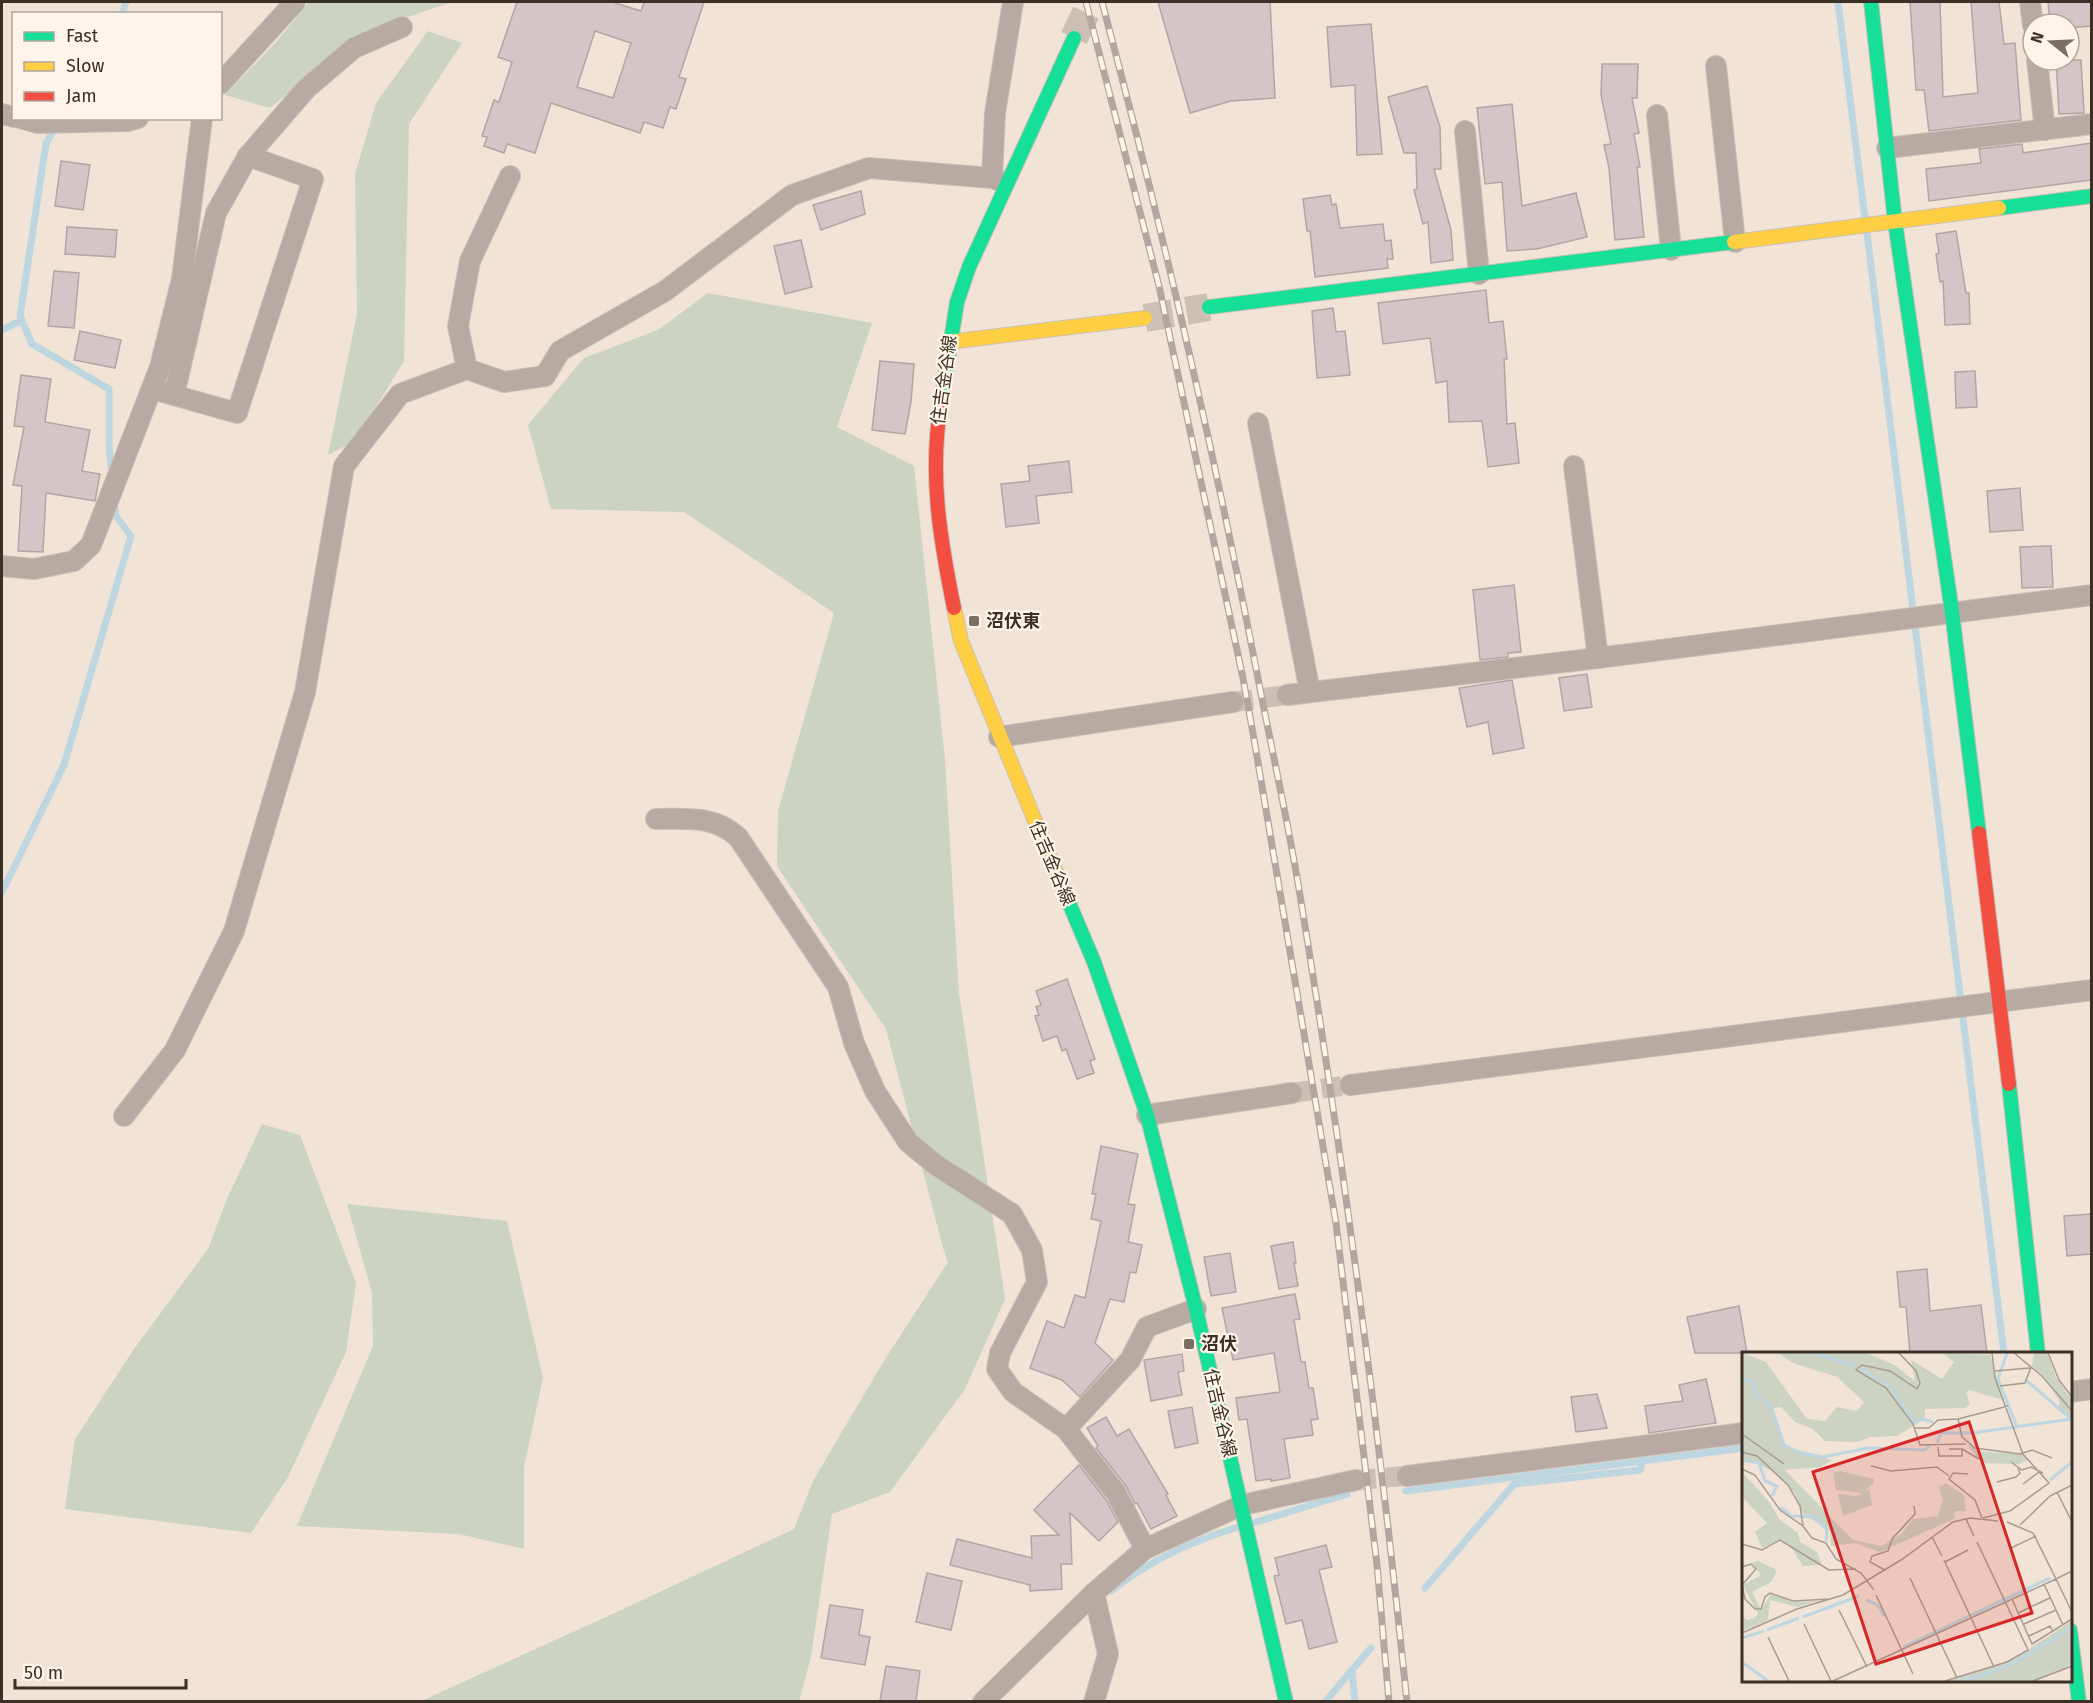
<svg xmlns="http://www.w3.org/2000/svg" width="2093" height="1703" viewBox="0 0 2093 1703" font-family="'Fira Sans','Noto Sans JP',sans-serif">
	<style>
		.green { fill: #ccd3c3 }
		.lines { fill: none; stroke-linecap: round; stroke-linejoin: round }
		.stream { stroke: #bdd6e0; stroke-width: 7 }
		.building { fill: #d2c7c6; stroke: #b1a6a5; stroke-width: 1.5; fill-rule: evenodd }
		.street-tunnel { stroke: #ccbfb3; stroke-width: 20; stroke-dasharray: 20 10; stroke-linecap: butt }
		.secondary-tunnel { stroke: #ccbfb3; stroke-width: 28; stroke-dasharray: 28 14; stroke-linecap: butt }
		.street-casing { stroke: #cabfb5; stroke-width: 22 }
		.fast-casing { stroke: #cabfb5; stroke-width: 16 }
		.slow-casing { stroke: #cabfb5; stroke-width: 16 }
		.jam-casing { stroke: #cabfb5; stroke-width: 16 }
		.street { stroke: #b7aaa3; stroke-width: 20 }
		.fast { stroke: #16e098; stroke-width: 14 }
		.slow { stroke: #ffcf43; stroke-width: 14 }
		.jam { stroke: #f24e42; stroke-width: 14 }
		.rail-casing { stroke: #b1a79f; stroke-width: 7 }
		.rail { stroke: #fef4ea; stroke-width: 4.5; stroke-dasharray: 14; stroke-linecap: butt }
		.poi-dot { fill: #7a6f64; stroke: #fef4ea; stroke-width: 2 }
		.labels { text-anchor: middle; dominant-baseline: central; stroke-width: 4.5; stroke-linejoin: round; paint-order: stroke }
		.street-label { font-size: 18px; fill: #3a3026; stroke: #fef4ea }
		.poi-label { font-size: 18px; font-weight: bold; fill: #3a3026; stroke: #fef4ea; text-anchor: start }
		.inset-river { fill: none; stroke: #bdd6e0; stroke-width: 3 }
		.inset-road { fill: none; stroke: #a89b90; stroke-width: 1.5 }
		.view { fill: #d62828; fill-opacity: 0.15; stroke: #d62828; stroke-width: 3 }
		.inset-edge { fill: none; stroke: #3a3026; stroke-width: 3 }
	</style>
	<rect width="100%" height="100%" fill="#f1e3d6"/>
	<g class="green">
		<polygon points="309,2 452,2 364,32 270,108 225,95 277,41"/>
		<polygon points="428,31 462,43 409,124 404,361 355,441 328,455 357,314 355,174 376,103"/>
		<polygon points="708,293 872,323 837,427 914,466 945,760 959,993 1005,1299 965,1389 890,1492 832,1514 811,1657 799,1701 419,1702 617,1612 794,1529 813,1481 882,1364 948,1262 943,1248 886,1029 777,866 778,811 834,613 684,512 551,509 528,425 584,358 658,330"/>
		<polygon points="262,1124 300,1135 356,1283 346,1352 288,1477 251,1533 65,1509 75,1439 134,1349 208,1249 227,1199"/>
		<polygon points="347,1204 507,1221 543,1378 524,1467 524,1549 459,1534 297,1526 373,1346 372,1293"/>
	</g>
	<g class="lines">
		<g class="stream">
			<polyline points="1838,2 1865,219"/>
			<polyline points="122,14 126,2"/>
			<polyline points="55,126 46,144 20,316 32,344 109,389 109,445 112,476"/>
			<polyline points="1867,233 2004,1354"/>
			<polyline points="2,330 22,320"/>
			<polyline points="2,892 64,765 131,536 116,516 114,502"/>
			<polyline points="1406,1491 1744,1448"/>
			<polyline points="1253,1523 1347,1494"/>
			<polyline points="1425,1588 1514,1484 1640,1470 1643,1460"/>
			<path d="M1111,1591C1148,1562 1194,1540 1239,1527"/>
			<polyline points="1325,1702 1352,1670"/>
			<polyline points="1355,1702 1352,1670 1371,1648"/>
		</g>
	</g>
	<g class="building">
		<path d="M517,2H612L641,11L644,2H704L679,77L686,79L676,109L670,107L663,128L644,122L640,133L551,103L535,153L507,144L504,153L484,146L487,137L482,136L494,100L499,102L512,62L498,57ZM595,31L631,43L613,98L577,87Z"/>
		<polygon points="1158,2 1270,2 1275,98 1231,101 1190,113"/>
		<polygon points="1910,2 1940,2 1943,97 1978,93 1971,2 1999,2 2004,44 2015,43 2021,120 1929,131 1924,90 1916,90"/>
		<polygon points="2048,2 2091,2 2091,26 2069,28 2069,24 2050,24"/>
		<polygon points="1371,24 1382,154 1357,155 1355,85 1331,87 1327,27"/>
		<polygon points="2056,60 2081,60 2084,113 2059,114"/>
		<polygon points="1602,64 1638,64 1637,98 1632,98 1639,133 1634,134 1640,167 1637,167 1644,237 1615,240 1609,168 1604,145 1611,144 1601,95"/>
		<polygon points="1427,86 1440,127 1441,169 1434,169 1451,230 1453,260 1431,263 1428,222 1423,224 1414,190 1417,189 1416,153 1404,153 1388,97"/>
		<polygon points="1512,104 1522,206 1576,193 1587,237 1537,249 1507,251 1502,182 1485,184 1477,108"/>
		<polygon points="2091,143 2091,180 1929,201 1926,169 1981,163 1979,149 2022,144 2023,153"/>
		<polygon points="61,161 90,165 83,210 55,206"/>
		<polygon points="861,191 865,214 821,230 813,205"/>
		<polygon points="1330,195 1332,205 1336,204 1340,228 1383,224 1385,241 1391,240 1393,259 1387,259 1388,268 1315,277 1310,231 1307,231 1303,199"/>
		<polygon points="67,227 117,230 115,257 65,254"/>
		<polygon points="1956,231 1966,293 1969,293 1970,324 1945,325 1943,281 1940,282 1936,254 1939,253 1936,234"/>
		<polygon points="801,240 812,287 785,294 774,246"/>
		<polygon points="54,271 79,273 74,328 48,326"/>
		<polygon points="1486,290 1489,323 1503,321 1507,359 1504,359 1507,424 1515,423 1519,463 1488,467 1482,421 1449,422 1447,381 1436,383 1430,338 1383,344 1378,303"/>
		<polygon points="1333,308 1336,332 1345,331 1350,375 1317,378 1312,311"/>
		<polygon points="80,331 121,340 115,368 74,360"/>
		<polygon points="880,361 914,364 911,402 905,434 872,430"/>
		<polygon points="1975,371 1977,407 1956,408 1955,372"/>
		<polygon points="21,375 51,379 45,422 90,430 82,471 100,474 95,501 46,493 43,552 18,551 22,486 13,485 24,427 14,426"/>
		<polygon points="1069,461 1072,492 1036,496 1039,523 1006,527 1001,484 1030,481 1028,466"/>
		<polygon points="2020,488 2023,530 1990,532 1987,491"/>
		<polygon points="2051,546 2053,587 2022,588 2020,547"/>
		<polygon points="1514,585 1521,652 1508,653 1508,657 1480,660 1473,590"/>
		<polygon points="1587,674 1592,707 1564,711 1559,678"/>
		<polygon points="1512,680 1524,748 1493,754 1488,722 1467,727 1459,688"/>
		<polygon points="1067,979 1095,1059 1090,1061 1094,1073 1077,1079 1066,1049 1062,1051 1057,1036 1043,1041 1035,1016 1039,1015 1036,1007 1041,1005 1036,991"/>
		<polygon points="1101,1146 1138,1154 1128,1204 1135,1205 1128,1242 1142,1245 1136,1273 1130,1272 1124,1302 1110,1299 1095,1343 1113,1360 1080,1397 1062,1380 1030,1368 1047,1321 1064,1328 1075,1295 1085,1298 1101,1221 1091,1219 1096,1194 1092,1194"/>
		<polygon points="2091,1214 2091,1254 2067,1256 2064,1216"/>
		<polygon points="1293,1242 1296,1263 1294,1263 1298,1286 1279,1289 1271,1246"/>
		<polygon points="1230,1253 1236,1292 1211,1296 1204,1257"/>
		<polygon points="1927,1269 1930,1311 1981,1305 1987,1353 1910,1353 1906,1307 1900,1307 1897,1272"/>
		<polygon points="1295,1294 1300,1319 1294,1320 1301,1362 1305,1362 1309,1388 1313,1388 1318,1419 1311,1420 1313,1435 1284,1439 1290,1478 1271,1481 1271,1479 1256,1481 1247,1419 1239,1420 1236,1398 1280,1392 1274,1353 1233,1360 1222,1308"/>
		<polygon points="1739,1306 1747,1353 1695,1353 1687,1317"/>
		<polygon points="1182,1354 1184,1371 1178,1372 1182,1395 1151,1401 1144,1360"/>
		<polygon points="1706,1379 1716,1423 1649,1433 1645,1406 1683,1401 1679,1385"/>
		<polygon points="1597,1394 1607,1428 1576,1432 1571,1397"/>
		<polygon points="1192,1407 1198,1443 1175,1448 1168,1411"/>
		<polygon points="1106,1417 1117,1436 1129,1429 1168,1494 1166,1495 1177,1516 1151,1529 1137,1503 1135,1504 1126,1486 1096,1448 1098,1446 1087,1428"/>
		<polygon points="1079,1465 1106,1500 1118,1522 1099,1541 1070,1513 1072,1564 1061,1564 1062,1589 1030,1591 1030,1585 950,1565 957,1539 1032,1558 1031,1536 1059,1535 1034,1510"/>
		<polygon points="1326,1545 1332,1567 1319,1570 1337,1642 1309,1649 1302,1620 1286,1624 1274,1576 1279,1575 1275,1558"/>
		<polygon points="927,1573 962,1581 951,1630 916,1622"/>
		<polygon points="830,1605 863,1610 859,1635 870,1637 865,1665 821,1658"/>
		<polygon points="886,1666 920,1671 916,1701 880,1701"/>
	</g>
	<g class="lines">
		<g class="street-tunnel">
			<polyline points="1233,702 1287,695"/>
			<polyline points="1292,1093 1350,1085"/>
			<polyline points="1356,1480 1407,1476"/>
		</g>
		<g class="secondary-tunnel">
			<polyline points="1074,38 1091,2"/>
			<polyline points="1145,318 1209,307"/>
		</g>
		<defs>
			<g id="street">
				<polyline points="2030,2 2033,26"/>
				<polyline points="2037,60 2045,130"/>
				<polyline points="1716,66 1735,242"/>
				<polyline points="220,84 295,2"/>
				<polyline points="2,114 14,117"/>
				<polyline points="1657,115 1671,250"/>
				<polyline points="20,118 38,123 128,121 138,118"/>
				<polyline points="1465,131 1479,274"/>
				<polyline points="1887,148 2092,124"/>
				<polyline points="248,156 306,89 354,48 402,27"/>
				<polyline points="510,176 470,261 458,326 467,369 504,382 545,376 560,351 665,291 792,195 869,168 992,178"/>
				<polyline points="1003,182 992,178 995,113 1013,2"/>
				<polyline points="152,389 237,413 313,179 248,156 216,213 174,395"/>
				<polyline points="1258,423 1310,692"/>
				<polyline points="1574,466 1598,658"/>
				<polyline points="2,566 34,569 74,561 91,545 160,367 182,279 202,118"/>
				<polyline points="1287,695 1598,658 2092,595"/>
				<polyline points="999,737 1233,702"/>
				<path d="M656,819C687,819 713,815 738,837L838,987L854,1043L875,1091L908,1142L936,1165L1012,1214L1032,1250L1037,1282L1000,1353L997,1369L1013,1392L1066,1429L1130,1360L1147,1327L1196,1309"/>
				<polyline points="1350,1085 2092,990"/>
				<polyline points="1147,1115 1292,1093"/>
				<polyline points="124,1116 175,1050 234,931 305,692 344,466 400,394 467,369"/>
				<polyline points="2070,1392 2092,1389"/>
				<polyline points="1066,1429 1116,1493 1145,1549"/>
				<polyline points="1407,1476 1744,1433"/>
				<polyline points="983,1702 1094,1593 1145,1549 1242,1505 1356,1480"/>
				<polyline points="1094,1702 1108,1654 1094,1593"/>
			</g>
			<g id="fast">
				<polyline points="1871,2 1895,222 1952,612 1979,833"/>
				<polyline points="1999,208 2092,196"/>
				<polyline points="1209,307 1734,242"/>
				<polyline points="941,404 957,302 969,267 1074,38"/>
				<polyline points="1056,872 1094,962 1147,1115 1196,1309 1286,1702"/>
				<polyline points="2009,1084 2038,1354"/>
				<polyline points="2070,1630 2079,1702"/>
			</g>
			<g id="slow">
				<polyline points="1734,242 1999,208"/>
				<polyline points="949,342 1145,318"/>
				<polyline points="954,608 961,641 1056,872"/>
			</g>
			<g id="jam">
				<path d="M941,404C929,474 940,539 954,608"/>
				<polyline points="1979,833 2009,1084"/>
			</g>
		</defs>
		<use href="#street" class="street-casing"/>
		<use href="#fast" class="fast-casing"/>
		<use href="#slow" class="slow-casing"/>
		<use href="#jam" class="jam-casing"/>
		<use href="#street" class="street"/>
		<use href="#fast" class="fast"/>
		<use href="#slow" class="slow"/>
		<use href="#jam" class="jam"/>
		<defs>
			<g id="rail">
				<polyline points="1086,2 1159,286 1243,678 1254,739 1336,1223 1377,1565 1389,1702"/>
				<path d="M1102,2C1164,234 1218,468 1263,704C1275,764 1288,824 1298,883C1343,1155 1379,1428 1407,1702"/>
			</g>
		</defs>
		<use href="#rail" class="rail-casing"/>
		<use href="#rail" class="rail"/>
	</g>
	<g class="poi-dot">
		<rect x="968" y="615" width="12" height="12" rx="3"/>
		<rect x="1183" y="1338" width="12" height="12" rx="3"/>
	</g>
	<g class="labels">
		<g class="street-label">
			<text transform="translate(944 380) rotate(-82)">住吉金谷線</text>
			<text transform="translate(1052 863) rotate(67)">住吉金谷線</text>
			<text transform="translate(1220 1413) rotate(77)">住吉金谷線</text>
		</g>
		<g class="poi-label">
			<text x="986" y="621">沼伏東</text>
			<text x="1201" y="1344">沼伏</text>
		</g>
	</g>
	<g transform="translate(1742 1352)">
		<rect width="330" height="330" fill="#f1e3d6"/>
		<path d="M0,1L24,10L65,67L83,69L95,55L115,59L122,50L95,25L51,11L36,1H125L154,14L173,29L169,8L200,27L212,10L201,1L248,3L261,48L227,38L224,41L228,52L223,56L183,57V67L155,84L129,85L115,90L83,89L71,77L53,70L39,55L29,56L42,94L90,108L78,115L43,118L111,188L140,194L159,182L171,167L196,164L201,148L197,135L204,131L222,143L224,159H213L212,167L138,200L113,191L89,194L88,179L60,161L53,141L32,120L0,105ZM292,1H305L314,26L330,48V66L316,55L318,50L302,24L290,14ZM225,93L243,100L281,102L285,108L277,112L240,111ZM98,119L132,127V131L120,141L94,138L91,121ZM0,120L28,151L38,168L56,181L58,190L75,200L80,213L61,214L50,196L38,188L20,196L13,180L25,171L0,145ZM127,137L130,153L101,164L96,142L115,144ZM16,209L35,218L29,230L10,240L19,258L29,242L51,250L77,249L56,255L28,248L26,268L0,279V263L5,268L13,266L16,261L1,233L19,223L10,211ZM330,269V311L318,320L289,329H207L273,306Z" fill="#ccd3c3"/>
		<path class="inset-river" d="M74,1L113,14M265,1L256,27L275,75M117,16L149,35L172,71L180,67L191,70M0,27L12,30L14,44L29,54L42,93L59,101L81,105L126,96L182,98L188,94M285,29L328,66M195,91L199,81H230L330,67M0,108L17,111L23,129L35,134L30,144M308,128L330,110M38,155L50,164L73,165L85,178L84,189M124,248L136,253L142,264M61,265L117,244M25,278L57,266M0,286L22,279M161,295L308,226M0,310L26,329M222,329L269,313L330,275"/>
		<path class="inset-road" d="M157,1L174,19L178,31L175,37L148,19L120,13L114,18L144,36L171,72L178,93L224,92M272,1L300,24L330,59M306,1L317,28L330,45M252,19L288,16M258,34L283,31L289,15M216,67L220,85L233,96L278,102L290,98L310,106M173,76H187L196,68L216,67L266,54M0,82L42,112M196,95L197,104H220V97H207M220,97L237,107M0,100L15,104L46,133L58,154L61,174M269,110L280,118L289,115L301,121M129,114L149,119L195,115L207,124M0,117L13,123L38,158L61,174L70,186L84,191L94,207L119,221L132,238M226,122L211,121L207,127L233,148L240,166M255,130L274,125L278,121L276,116M281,132L297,120M315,140L330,170M241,166L268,159L307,131L281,102L253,26L250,1M224,167L232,184M265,170L291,181L314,227L330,219M278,173L308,144L330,133M190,185L200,204M0,192L20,198L38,188L87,218L114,217M269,196L294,184M202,208L252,315M203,210L226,198M0,215L9,212L14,217L0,233L3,247L13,257H19L23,245L28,241L51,249L88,247M143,218L128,210L130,204L146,199L150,187L173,162L172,154M168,226L215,326M302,232L321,273M134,243L171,322M270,247L290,292L330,267M97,258L125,315M276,261L308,246M62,272L89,329M282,272L314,258M0,281L55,257L101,243L159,208L211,170L228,166L256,169M287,284L308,274L311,280M26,285L47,329M91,329L314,227L330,260M203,329L265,310L286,298L235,190M291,329L330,314"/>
		<path class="view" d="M227,70L290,261L134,312L71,120Z"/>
		<rect width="330" height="330" class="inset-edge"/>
	</g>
	<rect width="2093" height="1703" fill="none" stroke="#3a3026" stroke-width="6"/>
	<rect x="12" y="12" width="210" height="108" fill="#fef4ea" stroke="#b0a69c" stroke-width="1.5"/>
	<rect x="24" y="32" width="30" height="9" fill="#16e098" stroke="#b0a69c" stroke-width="1.5"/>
	<text x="66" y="42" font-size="18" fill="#3a3026">Fast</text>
	<rect x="24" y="62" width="30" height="9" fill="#ffcf43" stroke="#b0a69c" stroke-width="1.5"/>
	<text x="66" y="72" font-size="18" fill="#3a3026">Slow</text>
	<rect x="24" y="92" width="30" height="9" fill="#f24e42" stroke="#b0a69c" stroke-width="1.5"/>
	<text x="66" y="102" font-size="18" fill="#3a3026">Jam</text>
	<g transform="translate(2051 42) rotate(288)"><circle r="28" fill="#fef4ea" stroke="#b0a69c" stroke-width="1.5"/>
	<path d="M0-4.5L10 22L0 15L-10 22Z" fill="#7a6f64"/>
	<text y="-9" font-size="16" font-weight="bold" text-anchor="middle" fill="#3a3026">N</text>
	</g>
	<path d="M15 1679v9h171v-9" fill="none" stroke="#3a3026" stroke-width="3"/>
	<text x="24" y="1679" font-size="18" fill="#3a3026" stroke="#fef4ea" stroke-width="4.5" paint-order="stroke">50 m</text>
</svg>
